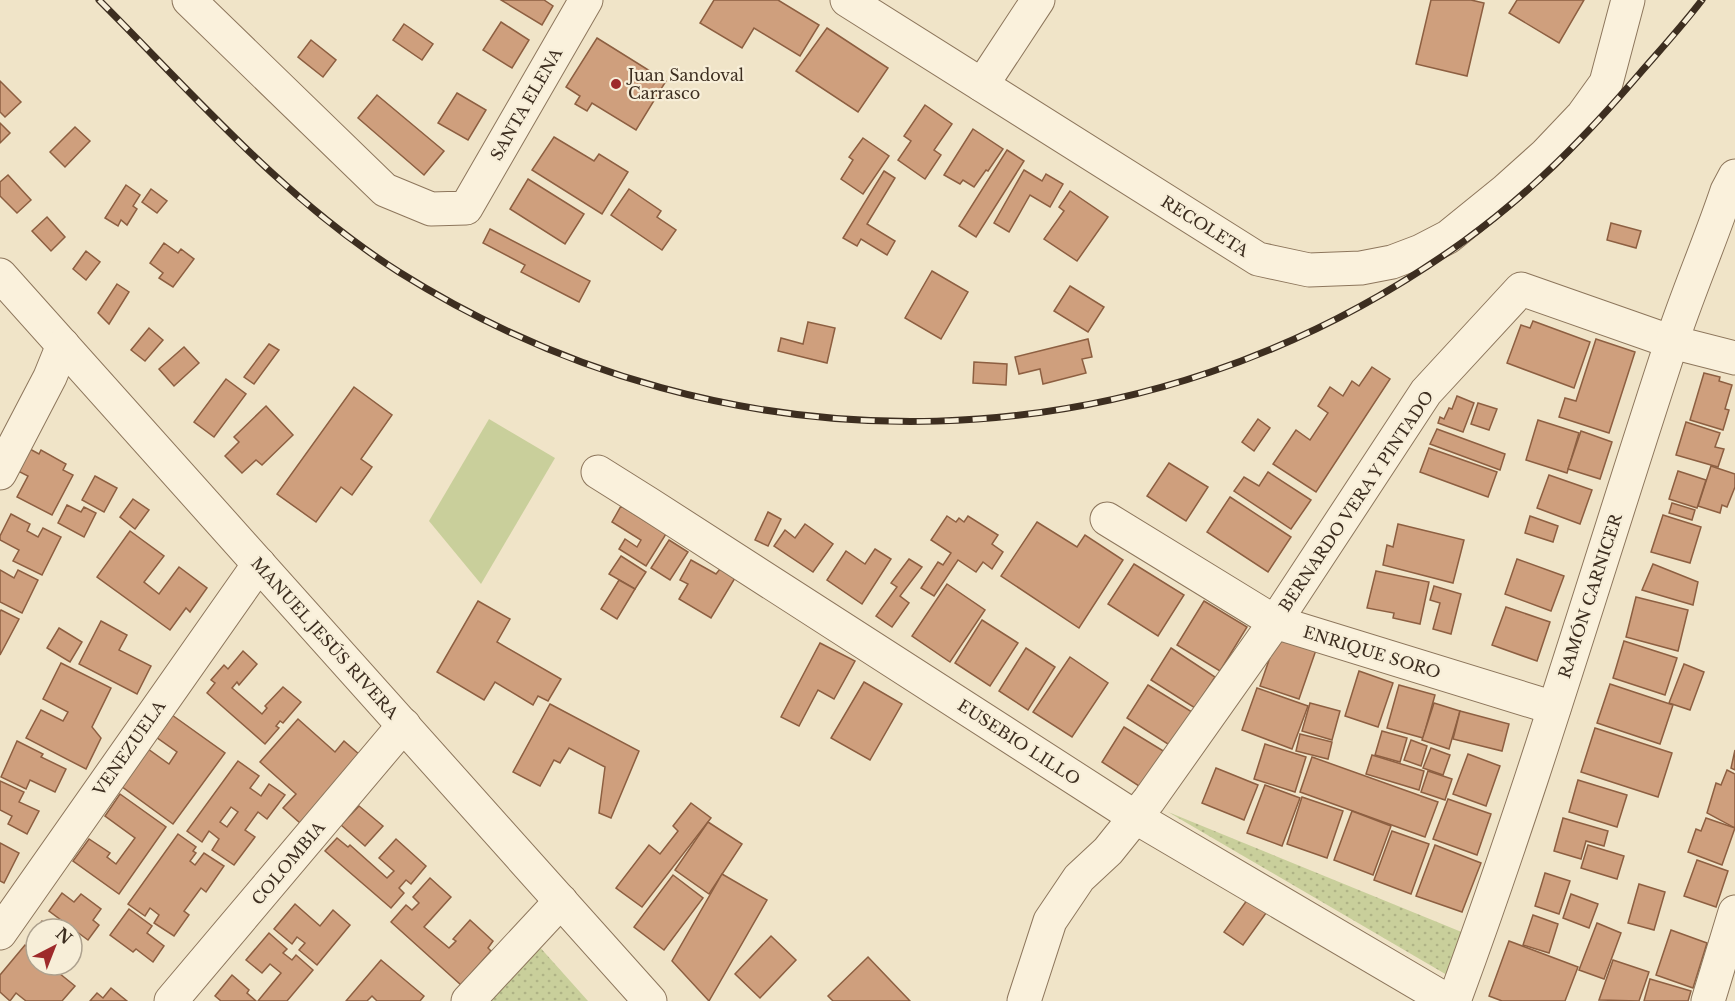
<svg xmlns="http://www.w3.org/2000/svg" width="1735" height="1001" font-family="'Libre Baskerville',serif">
  <defs>
    <pattern id="park-dots" width="8" height="8" patternUnits="userSpaceOnUse" patternTransform="scale(1.5)"><rect width="8" height="8" fill="#c9cf9b"/><path d="M2 2h.1M6 6h.1" fill="none" stroke="#aeb285" stroke-width="1.8" stroke-linecap="round"/></pattern>
  </defs>
  <rect width="100%" height="100%" fill="#f0e4c8"/>
  <polygon fill="#c9cf9b" points="489,419 555,458 481,584 429,521"/>
  <g fill="url(#park-dots)">
    <polygon points="1168,812 1464,933 1447,975"/>
    <polygon points="537,944 588,1001 484,1001"/>
  </g>
  <g fill="#cf9f7d" stroke="#8d5f41" stroke-width="1.5" fill-rule="evenodd">
    <polygon points="501,0 544,0 553,6 542,25"/>
    <polygon points="714,0 778,0 819,25 800,56 754,28 742,48 700,23"/>
    <polygon points="1431,0 1471,0 1484,3 1467,76 1416,64"/>
    <polygon points="1517,0 1584,0 1559,43 1509,13"/>
    <polygon points="501,22 529,40 512,68 483,50"/>
    <polygon points="404,24 433,44 422,60 393,40"/>
    <polygon points="827,28 888,68 858,112 796,71"/>
    <polygon points="597,38 666,81 636,130 592,103 587,111 575,104 580,96 566,87"/>
    <polygon points="311,40 336,60 323,77 298,57"/>
    <polygon points="0,81 21,102 5,117 0,112"/>
    <polygon points="457,93 486,110 468,140 438,123"/>
    <polygon points="377,95 444,151 424,175 358,118"/>
    <polygon points="925,105 952,124 934,150 941,155 925,179 898,160 911,141 904,136"/>
    <polygon points="0,123 10,133 0,143"/>
    <polygon points="75,127 90,141 65,167 50,152"/>
    <polygon points="973,129 1003,149 988,171 986,170 974,187 963,180 960,184 944,175"/>
    <polygon points="554,137 594,161 599,154 628,172 602,214 532,170"/>
    <polygon points="863,138 889,156 863,194 841,179 853,160 849,157"/>
    <polygon points="1007,150 1024,161 976,237 959,226"/>
    <polygon points="1024,170 1042,181 1046,174 1063,184 1050,207 1030,195 1009,232 994,223"/>
    <polygon points="884,171 895,178 867,224 895,241 887,255 861,239 857,246 843,238"/>
    <polygon points="8,175 31,200 17,213 0,196 0,182"/>
    <polygon points="528,179 584,214 565,244 510,209"/>
    <polygon points="126,185 140,195 133,206 137,209 127,225 121,220 118,226 105,218"/>
    <polygon points="151,189 167,201 157,213 142,202"/>
    <polygon points="629,189 661,211 657,217 676,230 662,250 611,215"/>
    <polygon points="1070,191 1108,217 1077,261 1044,239 1064,211 1059,207"/>
    <polygon points="47,217 65,237 51,251 32,231"/>
    <polygon points="1611,223 1641,231 1636,248 1607,240"/>
    <polygon points="490,229 590,281 579,302 521,272 525,265 483,243"/>
    <polygon points="164,243 178,253 181,249 194,259 173,287 159,278 163,273 150,263"/>
    <polygon points="86,251 100,262 86,280 73,269"/>
    <polygon points="932,271 968,292 941,339 905,318"/>
    <polygon points="117,284 129,292 109,324 98,313"/>
    <polygon points="1070,286 1104,307 1088,332 1054,311"/>
    <polygon points="1533,321 1590,342 1574,388 1507,363 1521,325 1530,328"/>
    <polygon points="808,322 835,328 827,363 778,351 781,338 803,344"/>
    <polygon points="149,328 163,340 145,361 131,350"/>
    <polygon points="1088,339 1092,357 1082,359 1086,373 1043,384 1040,369 1019,374 1015,357"/>
    <polygon points="1596,339 1635,352 1609,433 1559,417 1565,398 1576,401"/>
    <polygon points="269,344 279,350 254,384 244,377"/>
    <polygon points="184,347 199,363 174,386 159,369"/>
    <polygon points="974,362 1007,364 1006,385 973,383"/>
    <polygon points="1372,367 1390,379 1316,492 1273,464 1296,430 1310,440 1328,413 1318,406 1330,387 1343,396 1352,381 1359,386"/>
    <polygon points="1704,373 1720,377 1719,381 1732,385 1725,409 1729,410 1723,430 1690,420"/>
    <polygon points="226,379 246,394 214,437 194,422"/>
    <polygon points="354,387 392,415 361,459 372,467 352,495 341,487 316,522 277,494"/>
    <polygon points="1457,396 1474,403 1463,432 1438,423 1440,417 1444,419 1449,408 1452,409"/>
    <polygon points="1478,403 1497,409 1489,430 1471,424"/>
    <polygon points="266,406 293,435 262,465 256,460 242,473 225,456 239,442 234,437"/>
    <polygon points="1258,419 1270,428 1254,451 1242,442"/>
    <polygon points="1538,420 1579,433 1567,473 1526,460"/>
    <polygon points="1686,422 1720,433 1715,447 1724,449 1718,467 1676,455"/>
    <polygon points="1437,429 1505,454 1500,470 1430,444"/>
    <polygon points="1581,431 1612,442 1600,479 1568,469"/>
    <polygon points="28,448 39,454 41,450 66,464 63,470 73,475 52,515 17,497 28,476 16,470"/>
    <polygon points="1429,448 1497,472 1488,497 1420,472"/>
    <polygon points="1169,463 1208,487 1186,521 1147,496"/>
    <polygon points="1711,466 1735,474 1735,487 1727,507 1722,505 1720,513 1698,506"/>
    <polygon points="1678,471 1706,480 1697,508 1669,499"/>
    <polygon points="1268,472 1311,500 1291,529 1234,491 1244,477 1259,486"/>
    <polygon points="1549,475 1592,490 1580,524 1537,508"/>
    <polygon points="95,476 117,488 104,512 82,500"/>
    <polygon points="1230,497 1291,537 1268,572 1207,532"/>
    <polygon points="133,499 149,510 135,529 120,517"/>
    <polygon points="1672,503 1695,510 1692,520 1669,513"/>
    <polygon points="67,505 81,512 84,507 96,513 84,537 58,523"/>
    <polygon points="621,506 666,534 646,566 619,549 625,539 637,547 641,540 612,522"/>
    <polygon points="768,512 781,519 768,546 755,540"/>
    <polygon points="11,514 30,524 27,531 38,537 43,528 61,537 42,575 13,561 19,550 0,540 0,536"/>
    <polygon points="1663,515 1701,527 1690,563 1651,552"/>
    <polygon points="947,516 956,522 959,518 964,522 968,516 998,535 992,544 1003,552 992,569 983,562 976,572 958,560 934,596 921,588 938,562 943,565 951,553 931,540"/>
    <polygon points="1530,516 1558,526 1553,542 1525,533"/>
    <polygon points="1037,522 1077,547 1085,535 1123,560 1079,628 1001,576"/>
    <polygon points="805,524 833,544 813,572 774,546 785,530 795,538"/>
    <polygon points="1398,524 1464,540 1453,583 1383,565 1387,545 1393,547"/>
    <polygon points="130,531 164,556 144,582 159,594 179,567 207,588 190,612 186,608 170,630 97,577"/>
    <polygon points="669,540 688,552 670,580 651,568"/>
    <polygon points="875,549 891,559 862,604 827,580 846,551 865,564"/>
    <polygon points="621,556 646,572 635,589 609,574"/>
    <polygon points="909,559 922,567 900,596 909,603 892,627 876,616 897,587 891,583"/>
    <polygon points="1517,559 1564,576 1551,611 1505,594"/>
    <polygon points="691,560 716,574 720,569 735,578 711,618 679,599 688,584 680,580"/>
    <polygon points="1134,564 1184,595 1158,636 1108,604"/>
    <polygon points="1653,564 1698,582 1693,605 1642,590"/>
    <polygon points="0,570 14,578 18,570 38,580 22,613 0,602"/>
    <polygon points="1376,571 1429,582 1420,624 1393,618 1394,613 1367,608"/>
    <polygon points="619,580 635,589 617,619 601,609"/>
    <polygon points="947,584 985,610 950,662 912,636"/>
    <polygon points="1434,586 1461,594 1451,634 1433,629 1440,603 1430,600"/>
    <polygon points="1636,597 1688,610 1678,651 1626,637"/>
    <polygon points="478,601 510,619 497,642 561,679 548,701 538,696 533,705 495,682 484,700 437,672"/>
    <polygon points="1204,601 1247,627 1220,671 1177,645"/>
    <polygon points="1506,607 1550,622 1537,661 1492,645"/>
    <polygon points="1,610 19,619 0,655 0,612"/>
    <polygon points="982,620 1018,643 990,686 955,663"/>
    <polygon points="101,621 127,635 119,650 151,666 137,694 79,664"/>
    <polygon points="59,628 82,642 70,662 47,648"/>
    <polygon points="1277,637 1316,650 1299,699 1260,686"/>
    <polygon points="1624,641 1677,658 1665,695 1613,678"/>
    <polygon points="820,643 855,661 834,699 818,690 799,726 781,717"/>
    <polygon points="1026,648 1055,667 1028,710 999,691"/>
    <polygon points="1171,648 1215,677 1195,708 1151,680"/>
    <polygon points="243,651 257,664 239,685 237,682 232,688 262,714 267,708 265,706 283,687 301,702 283,723 280,721 276,726 279,728 265,744 207,693 215,683 211,680 224,665 228,669"/>
    <polygon points="1070,657 1108,683 1072,737 1033,712"/>
    <polygon points="61,663 111,688 92,727 101,738 86,769 26,738 41,710 63,721 68,712 43,699"/>
    <polygon points="1684,664 1704,672 1690,710 1669,703"/>
    <polygon points="1359,671 1393,683 1378,727 1345,716"/>
    <polygon points="864,682 902,704 870,760 831,738"/>
    <polygon points="1610,684 1673,705 1660,744 1597,723"/>
    <polygon points="1148,685 1192,712 1171,746 1127,718"/>
    <polygon points="1399,685 1435,695 1423,738 1387,728"/>
    <polygon points="1257,688 1308,706 1292,749 1242,730"/>
    <polygon points="1310,703 1340,711 1332,740 1302,731"/>
    <polygon points="1434,703 1460,711 1449,749 1422,740"/>
    <polygon points="550,704 639,751 611,818 599,813 605,767 569,748 560,763 554,760 540,786 513,772"/>
    <polygon points="1460,711 1509,724 1502,751 1453,739"/>
    <polygon points="172,715 225,753 173,824 121,786 148,749 169,764 177,752 156,737"/>
    <polygon points="298,719 335,752 344,741 360,755 300,823 283,808 296,794 260,762"/>
    <polygon points="1124,727 1165,752 1142,788 1102,762"/>
    <polygon points="1595,728 1672,753 1658,797 1581,772"/>
    <polygon points="1382,731 1407,738 1400,762 1375,755"/>
    <polygon points="1300,734 1332,742 1328,759 1296,751"/>
    <polygon points="1411,740 1427,746 1421,766 1404,760"/>
    <polygon points="17,741 43,754 41,757 66,769 55,792 30,780 26,789 1,777"/>
    <polygon points="1265,744 1306,757 1295,792 1254,779"/>
    <polygon points="1431,748 1450,755 1443,775 1423,768"/>
    <polygon points="1735,750 1735,770 1731,768"/>
    <polygon points="1468,754 1500,766 1486,806 1453,794"/>
    <polygon points="1372,755 1424,771 1419,790 1366,774"/>
    <polygon points="1312,757 1438,802 1425,837 1300,792"/>
    <path d="M238,761L259,776L250,788L261,796L269,784L285,795L267,819L258,812L245,830L255,837L234,865L212,850L219,839L209,831L202,842L187,831ZM231,807L238,812L227,827L220,822Z"/>
    <polygon points="1216,768 1258,785 1244,820 1202,803"/>
    <polygon points="1727,770 1735,774 1735,828 1707,813 1716,783 1721,785"/>
    <polygon points="1428,771 1452,779 1445,800 1421,792"/>
    <polygon points="1578,780 1627,795 1617,827 1569,812"/>
    <polygon points="0,781 24,792 19,802 39,811 27,834 8,824 12,816 0,810"/>
    <polygon points="1265,785 1300,798 1282,846 1247,833"/>
    <polygon points="120,794 166,827 119,894 73,861 89,839 110,853 107,857 116,864 135,838 105,816"/>
    <polygon points="1302,797 1343,811 1327,858 1287,844"/>
    <polygon points="1448,799 1491,814 1477,855 1433,839"/>
    <polygon points="691,803 711,818 642,907 616,888 649,845 660,854 678,831 673,826"/>
    <polygon points="359,806 383,826 365,846 341,825"/>
    <polygon points="1352,811 1391,826 1373,875 1334,860"/>
    <polygon points="1563,818 1608,831 1604,846 1586,841 1581,859 1554,851"/>
    <polygon points="1706,818 1735,828 1722,865 1688,852 1696,829 1701,831"/>
    <polygon points="708,822 742,844 709,894 675,870"/>
    <polygon points="1392,831 1429,844 1411,894 1374,880"/>
    <polygon points="178,834 196,847 193,851 196,853 190,861 195,865 204,853 224,866 206,892 201,888 184,911 189,915 174,936 154,923 159,915 150,908 145,916 128,904"/>
    <polygon points="337,838 348,847 350,845 387,878 394,871 379,858 396,839 426,866 411,884 406,880 399,888 404,893 391,908 325,851"/>
    <polygon points="0,843 19,853 4,883 0,881"/>
    <polygon points="1435,845 1481,863 1462,912 1416,896"/>
    <polygon points="1588,845 1624,856 1617,879 1581,868"/>
    <polygon points="1697,860 1728,871 1716,907 1684,896"/>
    <polygon points="1545,873 1570,881 1559,914 1535,906"/>
    <polygon points="722,874 767,900 709,1001 672,961"/>
    <polygon points="673,875 703,898 664,950 634,927"/>
    <polygon points="430,878 451,897 424,927 449,948 456,941 453,939 470,920 493,941 488,948 491,951 461,985 391,922 406,905 412,910 419,903 413,897"/>
    <polygon points="1639,884 1665,892 1654,930 1628,923"/>
    <polygon points="62,893 74,902 81,894 101,909 93,920 99,925 88,940 49,911"/>
    <polygon points="1571,894 1598,904 1589,928 1563,918"/>
    <polygon points="1250,896 1269,909 1243,945 1224,932"/>
    <polygon points="295,904 320,926 333,910 350,925 317,965 299,950 305,943 297,937 292,944 274,929"/>
    <polygon points="129,909 152,926 147,933 164,946 153,962 136,949 133,952 110,935"/>
    <polygon points="1533,915 1558,924 1549,953 1523,945"/>
    <polygon points="42,921 53,929 42,929 38,927"/>
    <polygon points="1597,923 1621,933 1604,979 1579,970"/>
    <polygon points="1671,930 1707,943 1693,988 1656,975"/>
    <polygon points="269,933 287,949 283,953 292,960 296,955 313,970 287,1001 258,1001 281,973 270,964 262,973 246,960"/>
    <polygon points="771,936 796,960 760,998 735,974"/>
    <polygon points="1509,941 1578,967 1565,1001 1502,1001 1489,996"/>
    <polygon points="25,945 36,954 36,965 49,965 75,986 62,1001 26,1001 16,993 10,1001 0,992 0,975"/>
    <polygon points="868,957 910,1001 833,1001 828,996"/>
    <polygon points="381,960 424,996 420,1001 377,1001 372,996 367,1001 346,1001"/>
    <polygon points="1613,960 1649,972 1639,1001 1599,1000"/>
    <polygon points="232,975 249,990 247,993 256,1001 221,1001 215,996"/>
    <polygon points="1650,979 1691,991 1688,1001 1644,1001"/>
    <polygon points="111,988 127,1001 90,1001 97,993 103,998"/>
  </g>
  <g fill="none" stroke-linecap="round" stroke-linejoin="round">
    <defs>
      <g id="minor">
        <polyline points="189,0 385,190 431,209 466,208 586,0"/>
        <polyline points="847,0 1258,259 1309,270 1361,268 1392,262 1421,251 1448,237 1506,190 1545,155 1583,115 1606,83 1628,0"/>
        <polyline points="982,85 1038,0"/>
        <polyline points="0,275 650,1001"/>
        <polyline points="598,472 649,504 1135,817 1448,1001"/>
        <polyline points="0,473 50,377 63,345"/>
        <polyline points="1107,519 1275,622 1554,708"/>
        <polyline points="0,933 259,564"/>
        <polyline points="171,1001 404,725"/>
        <polyline points="468,1001 561,901"/>
        <polyline points="1024,1001 1050,921 1079,878 1108,851 1149,800 1275,622 1426,392 1521,289 1672,342 1735,358"/>
        <path d="M1454,1001C1534,785 1599,563 1671,344C1688,292 1710,242 1727,191L1735,176"/>
        <polyline points="1708,1001 1735,912"/>
      </g>
    </defs>
    <use href="#minor" stroke="#8d765c" stroke-width="35"/>
    <use href="#minor" stroke="#faf1dc" stroke-width="33"/>
    <defs>
      <path id="rail" d="M99,0C195,96 284,199 399,272C732,481 1145,471 1464,241C1531,193 1588,134 1641,72C1662,48 1683,25 1702,0"/>
    </defs>
    <use href="#rail" stroke="#3d2e20" stroke-width="7"/>
    <use href="#rail" stroke="#f7eed8" stroke-width="4.5" stroke-dasharray="14" stroke-linecap="butt"/>
  </g>
  <circle fill="#9e2a2b" stroke="#f7eed8" stroke-width="2" cx="616" cy="84" r="6"/>
  <g text-anchor="middle" stroke-width="4.5" stroke-linejoin="round" paint-order="stroke">
    <g font-size="16" fill="#3d2e20" stroke="#f7eed8" text-anchor="start">
      <text x="628" y="81">Juan Sandoval<tspan x="628" dy="18">Carrasco</tspan></text>
    </g>
    <g font-size="16" fill="#3d2e20" stroke="#f7eed8">
      <text transform="translate(526 104) rotate(-60)" y="6">SANTA ELENA</text>
      <text transform="translate(1205 226) rotate(32)" y="6">RECOLETA</text>
      <text transform="translate(1356 501) rotate(-56)" y="6">BERNARDO VERA Y PINTADO</text>
      <text transform="translate(1590 596) rotate(-72)" y="6">RAMÓN CARNICER</text>
      <text transform="translate(325 638) rotate(48)" y="6">MANUEL JESÚS RIVERA</text>
      <text transform="translate(1372 652) rotate(17)" y="6">ENRIQUE SORO</text>
      <text transform="translate(1019 742) rotate(33)" y="6">EUSEBIO LILLO</text>
      <text transform="translate(129 748) rotate(-55)" y="6">VENEZUELA</text>
      <text transform="translate(288 863) rotate(-50)" y="6">COLOMBIA</text>
    </g>
  </g>
  <g transform="translate(54 947) rotate(42)"><circle r="28" fill="#f7eed8" stroke="#ada18e" stroke-width="1.5"/>
  <path d="M0-4.5L10 22L0 15L-10 22Z" fill="#9e2a2b"/>
  <text y="-9" font-size="16" font-weight="bold" text-anchor="middle" fill="#3d2e20">N</text>
  </g>
</svg>
